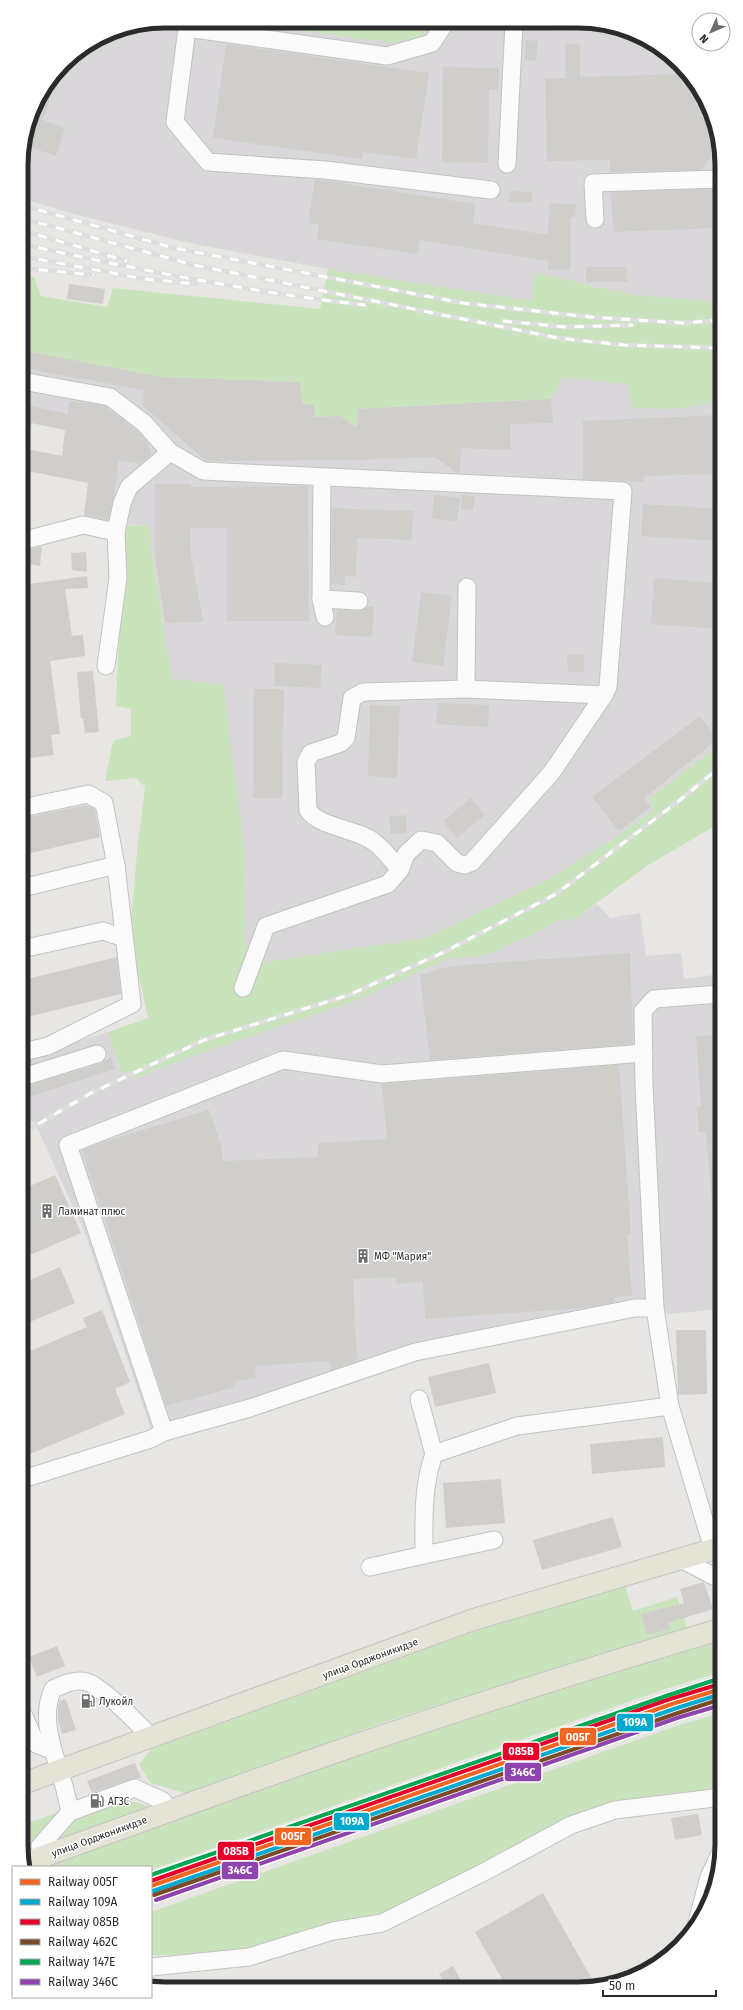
<svg xmlns="http://www.w3.org/2000/svg" width="743" height="2010" font-family="'Fira Sans',sans-serif">
  <rect width="100%" height="100%" fill="#e8e6e2"/>
  <g fill="#d9d7d9">
    <polygon points="165,21 278,22 282,28 423,36 432,23 539,23 539,29 552,31 623,30 642,36 680,63 703,93 719,137 719,302 633,295 536,273 531,301 328,269 189,243 70,213 21,198 21,156 36,102 70,57 110,32"/>
    <polygon points="22,350 162,377 300,382 302,404 314,405 315,417 341,416 357,428 357,409 551,399 562,377 628,384 677,409 720,401 720,744 650,799 654,809 621,834 547,880 425,938 261,963 244,939 246,861 172,679 152,555 150,526 84,521 93,450 65,430 32,423 22,473"/>
    <polygon points="597,904 610,918 640,913 646,956 681,953 684,979 720,974 721,1309 668,1314 658,1302 419,1359 155,1442 84,1231 34,1121 23,1127 23,1058 108,1032 121,1071 133,1079 208,1050 350,1002 447,959 486,955 536,933 557,921 576,918"/>
  </g>
  <g fill="#c9e3bc">
    <polygon points="278,22 432,23 423,36 393,43 282,28"/>
    <polygon points="328,269 531,301 536,273 633,295 719,302 720,401 677,409 633,408 628,384 563,377 551,399 357,409 357,428 341,416 315,417 314,405 302,404 300,382 162,377 22,350 22,277 34,277 41,296 107,307 113,288 320,309"/>
    <polygon points="123,525 150,526 152,555 172,679 223,685 246,861 244,939 261,963 425,938 547,880 621,834 654,809 649,799 720,744 720,823 648,865 576,918 557,921 536,933 486,955 447,959 351,1002 208,1050 132,1079 121,1071 108,1032 148,1018 130,936 137,853 145,787 136,778 105,781 113,741 131,736 131,709 116,706"/>
    <polygon points="625,1586 633,1611 677,1597 687,1628 387,1721 188,1794 150,1783 139,1764 153,1747 484,1628"/>
    <polygon points="721,1639 721,1672 665,1689 151,1870 151,1867 42,1867 403,1736"/>
    <polygon points="721,1713 722,1790 567,1820 375,1918 249,1951 221,1955 151,1955 151,1912 679,1725"/>
    <polygon points="121,1799 153,1807 49,1846 76,1814"/>
    <polygon points="58,1812 24,1855 24,1825"/>
  </g>
  <g fill="#d0cecb">
    <polygon points="526,40 538,41 536,61 525,60"/>
    <polygon points="226,44 429,73 416,159 363,152 362,159 213,138"/>
    <polygon points="565,44 580,44 580,77 688,74 703,93 710,112 711,156 701,170 610,172 610,160 547,161 545,78 566,78"/>
    <polygon points="443,67 499,68 498,90 489,89 488,163 442,162"/>
    <polygon points="56,75 58,76 43,120 65,128 56,156 24,145 36,102"/>
    <polygon points="315,179 475,204 473,223 548,235 549,203 576,204 575,217 571,217 570,270 548,269 548,261 420,240 417,254 317,239 319,224 308,223"/>
    <polygon points="713,189 714,228 613,232 611,192"/>
    <polygon points="509,191 532,192 532,203 509,202"/>
    <rect x="586" y="267" width="41" height="15"/>
    <polygon points="69,284 105,289 103,304 67,299"/>
    <polygon points="22,350 162,377 300,382 302,404 314,405 315,417 341,416 357,428 357,409 551,399 553,423 510,424 511,450 461,448 460,473 457,473 435,457 358,460 206,461 143,406 144,390 22,368"/>
    <polygon points="69,401 105,406 139,432 149,444 151,453 150,456 140,464 119,460 114,496 108,520 84,515 88,483 22,470 22,448 62,456 65,430 22,421 22,404 68,414"/>
    <polygon points="720,415 720,474 644,476 644,482 583,479 583,421"/>
    <polygon points="155,484 191,484 191,487 308,486 309,621 227,621 227,528 190,528 191,555 203,622 165,623 155,555"/>
    <polygon points="434,495 460,498 457,521 432,519"/>
    <polygon points="462,495 475,496 473,510 461,509"/>
    <polygon points="643,504 720,509 720,541 641,536"/>
    <polygon points="332,508 413,511 412,540 357,538 356,577 345,576 345,585 331,584"/>
    <polygon points="39,547 42,547 40,566 22,563 22,551"/>
    <polygon points="86,552 87,572 72,570 71,553"/>
    <polygon points="87,576 88,588 65,589 72,636 83,635 85,656 50,661 60,734 51,735 54,755 30,758 27,739 22,740 22,585"/>
    <polygon points="654,578 720,583 720,629 651,624"/>
    <polygon points="421,592 452,596 443,666 412,662"/>
    <polygon points="367,607 374,607 372,637 335,635 337,610 359,611"/>
    <polygon points="584,654 584,672 568,672 567,655"/>
    <polygon points="275,663 322,665 320,688 274,686"/>
    <polygon points="93,671 99,732 85,733 83,718 81,719 77,672"/>
    <polygon points="254,689 284,689 282,798 253,798"/>
    <polygon points="437,703 489,705 488,727 436,724"/>
    <polygon points="370,705 400,706 397,778 368,776"/>
    <polygon points="700,716 718,739 644,798 651,807 619,831 592,797"/>
    <polygon points="471,798 485,815 457,838 443,821"/>
    <polygon points="86,805 95,809 100,837 22,855 22,818"/>
    <polygon points="406,815 407,833 391,834 389,817"/>
    <polygon points="630,953 633,1044 430,1060 420,975 451,966"/>
    <polygon points="117,957 121,994 23,1018 23,980"/>
    <polygon points="720,1035 721,1203 712,1204 706,1132 699,1132 697,1107 701,1107 696,1036"/>
    <polygon points="111,1057 115,1069 23,1099 23,1087 100,1064"/>
    <polygon points="619,1065 631,1234 627,1234 632,1296 615,1297 615,1302 583,1308 425,1319 423,1282 396,1284 396,1277 353,1279 357,1361 331,1370 331,1361 255,1366 256,1378 236,1381 235,1387 166,1406 82,1150 106,1141 209,1110 222,1148 223,1161 318,1157 318,1143 387,1139 382,1084"/>
    <polygon points="55,1175 81,1233 23,1258 23,1189"/>
    <polygon points="60,1267 75,1303 23,1325 23,1283"/>
    <polygon points="102,1310 130,1382 115,1389 125,1414 23,1457 23,1354 87,1327 83,1318"/>
    <polygon points="676,1330 706,1330 707,1394 678,1395"/>
    <polygon points="489,1363 496,1393 435,1407 428,1377"/>
    <polygon points="663,1437 665,1467 592,1474 590,1444"/>
    <polygon points="501,1479 505,1523 446,1528 443,1483"/>
    <polygon points="613,1517 622,1547 542,1570 533,1540"/>
    <polygon points="704,1582 713,1609 668,1623 670,1629 647,1635 641,1614 684,1603 680,1589"/>
    <polygon points="57,1646 65,1666 37,1677 29,1657"/>
    <polygon points="66,1699 76,1730 62,1734 58,1720 58,1710 59,1701"/>
    <polygon points="135,1763 141,1778 132,1779 92,1793 87,1781"/>
    <polygon points="698,1814 702,1835 675,1840 671,1818"/>
    <polygon points="543,1893 596,1986 506,1986 475,1932"/>
    <polygon points="453,1966 464,1986 446,1986 439,1974"/>
  </g>
  <g fill="none" stroke-linecap="round" stroke-linejoin="round">
    <defs>
      <g id="minor">
        <polyline points="445,23 432,43 387,56 187,28 175,122 208,162 325,170 491,190"/>
        <polyline points="507,164 514,23"/>
        <polyline points="595,219 593,183 719,179"/>
        <polyline points="22,381 110,397 144,423 170,452 129,487 122,503 116,532 118,578 106,666"/>
        <polyline points="170,452 203,471 623,491 608,687 604,695 552,772 472,862 465,865 457,863 437,843 421,840 406,854 400,870 388,884 266,926 243,988"/>
        <polyline points="322,478 321,599 325,617"/>
        <polyline points="22,541 83,525 116,532"/>
        <polyline points="321,599 359,601"/>
        <polyline points="466,689 604,695"/>
        <polyline points="22,808 88,794 104,803 116,865"/>
        <path d="M400,870C392,861 384,849 374,842C356,828 320,828 308,810L306,762L311,753L341,743L346,738L352,698L363,692L466,689L467,587"/>
        <polyline points="22,888 116,865 132,1004 48,1046 23,1052"/>
        <polyline points="22,949 103,931 124,938"/>
        <polyline points="23,1077 97,1054"/>
        <polyline points="419,1399 434,1454"/>
        <polyline points="164,1432 68,1145 283,1060 382,1074 644,1053"/>
        <polyline points="23,1479 151,1439 164,1432 250,1408 415,1352 635,1308 655,1308"/>
        <path d="M494,1540L424,1555C424,1521 422,1487 434,1454L517,1426L670,1406"/>
        <polyline points="713,1549 670,1406 655,1308 644,1086 643,1011 654,999 720,994"/>
        <polyline points="681,1559 721,1580"/>
        <polyline points="370,1567 424,1555"/>
        <polyline points="24,1716 36,1744 52,1750"/>
        <polyline points="70,1812 135,1788 163,1801 169,1810"/>
        <path d="M43,1857L40,1846L70,1812C67,1798 64,1783 59,1770C51,1744 41,1715 53,1689C64,1684 75,1679 87,1682C103,1687 138,1724 151,1737"/>
        <polyline points="697,1922 709,1877 722,1849"/>
        <polyline points="151,1967 249,1957 333,1931 382,1923 486,1871 571,1825 615,1810 722,1797"/>
      </g>
      <g id="major">
        <polyline points="24,1783 472,1620 721,1547"/>
        <path d="M24,1863C149,1819 274,1772 400,1730C507,1694 614,1661 721,1629"/>
      </g>
    </defs>
    <use href="#minor" stroke="#c2c2c2" stroke-width="19"/>
    <use href="#major" stroke="#c5c4c2" stroke-width="23"/>
    <use href="#minor" stroke="#fcfbfb" stroke-width="17"/>
    <use href="#major" stroke="#e5e3d5" stroke-width="21"/>
    <defs>
      <g id="rail">
        <polyline points="21,205 174,248 463,303 590,317 683,323 719,320"/>
        <polyline points="21,218 194,265 558,338 624,345 719,348"/>
        <polyline points="21,230 127,261"/>
        <path d="M21,244C135,269 250,292 365,305"/>
        <polyline points="21,256 144,279 197,284"/>
        <polyline points="21,268 94,275"/>
        <polyline points="503,321 565,327 633,325"/>
        <polyline points="23,1133 89,1094 204,1040 349,995 444,952 556,894 680,800 720,767"/>
      </g>
    </defs>
    <use href="#rail" stroke="#dededf" stroke-width="4.5"/>
    <use href="#rail" stroke="#fff" stroke-width="3" stroke-dasharray="9" stroke-linecap="butt"/>
    <defs>
      <polyline id="rail-1" points="151,1886 672,1704 721,1689"/>
      <polyline id="rail-2" points="153,1891 674,1709 721,1694"/>
      <polyline id="rail-3" points="151,1881 670,1699 720,1684"/>
      <polyline id="rail-4" points="154,1895 675,1714 721,1699"/>
      <polyline id="rail-5" points="151,1875 669,1695 718,1679"/>
      <polyline id="rail-6" points="156,1900 677,1718 721,1705"/>
    </defs>
    <use href="#rail-1" stroke="#fff" stroke-width="7"/>
    <use href="#rail-2" stroke="#fff" stroke-width="7"/>
    <use href="#rail-3" stroke="#fff" stroke-width="7"/>
    <use href="#rail-4" stroke="#fff" stroke-width="7"/>
    <use href="#rail-5" stroke="#fff" stroke-width="7"/>
    <use href="#rail-6" stroke="#fff" stroke-width="7"/>
    <use href="#rail-1" stroke="#f26522" stroke-width="4"/>
    <use href="#rail-2" stroke="#00a9ce" stroke-width="4"/>
    <use href="#rail-3" stroke="#e4002b" stroke-width="4"/>
    <use href="#rail-4" stroke="#7a4b2a" stroke-width="4"/>
    <use href="#rail-5" stroke="#00a651" stroke-width="4"/>
    <use href="#rail-6" stroke="#8e44ad" stroke-width="4"/>
  </g>
  <defs>
    <symbol id="building-bare" viewBox="-9 -9 18 18"><path d="M-4-6H4V6H1V3H-1V6H-4ZM-2.5-4.3h1.7v1.8h-1.7ZM.8-4.3h1.7v1.8H.8ZM-2.5-1h1.7V.8h-1.7ZM.8-1h1.7V.8H.8Z" fill="#6d6c6b" stroke="#fff" stroke-width="2.5" paint-order="stroke"/></symbol>
    <symbol id="fuel-bare" viewBox="-9 -9 18 18"><path d="M-5.5-6h7V0h2V4h1.3V-2.5L3-4.5l.8-.8L6-3V5H2.5V1h-1V6h-7ZM-4.2-4.7v3.2H.2V-4.7Z" fill="#6d6c6b" stroke="#fff" stroke-width="2.5" paint-order="stroke"/></symbol>
  </defs>
  <g fill-rule="evenodd">
    <use href="#building-bare" x="37" y="1201" width="20" height="20"/>
    <use href="#building-bare" x="353" y="1246" width="20" height="20"/>
    <use href="#fuel-bare" x="78" y="1691" width="20" height="20"/>
    <use href="#fuel-bare" x="87" y="1791" width="20" height="20"/>
  </g>
  <g text-anchor="middle" stroke-width="3" stroke-linejoin="round" paint-order="stroke">
    <g font-size="10" fill="#2b2b2b" stroke="#fff" text-anchor="start">
      <text x="58" y="1215">Ламинат плюс</text>
      <text x="374" y="1260">МФ "Мария"</text>
      <text x="99" y="1705">Лукойл</text>
      <text x="108" y="1805">АГЗС</text>
    </g>
    <g font-size="10" fill="#2b2b2b" stroke="#fff">
      <text transform="translate(370 1658) rotate(-20)" y="4">улица Орджоникидзе</text>
      <text transform="translate(99 1836) rotate(-20)" y="4">улица Орджоникидзе</text>
    </g>
  </g>
  <path d="M0 0H743V2010H0ZM165 28H578A137 137 0 0 1 715 165V1845A137 137 0 0 1 578 1982H165A137 137 0 0 1 28 1845V165A137 137 0 0 1 165 28Z" fill="#fff" fill-rule="evenodd"/>
  <path fill="none" stroke="#2b2b2b" stroke-width="5" d="M165 28H578A137 137 0 0 1 715 165V1845A137 137 0 0 1 578 1982H165A137 137 0 0 1 28 1845V165A137 137 0 0 1 165 28Z"/>
  <g stroke="#fff" stroke-width="1.5">
    <rect x="616" y="1713" width="38" height="19" rx="4" fill="#00a9ce"/>
    <rect x="559" y="1727" width="38" height="19" rx="4" fill="#f26522"/>
    <rect x="502" y="1742" width="38" height="19" rx="4" fill="#e4002b"/>
    <rect x="504" y="1762" width="38" height="20" rx="4" fill="#8e44ad"/>
    <rect x="333" y="1812" width="37" height="19" rx="4" fill="#00a9ce"/>
    <rect x="274" y="1827" width="38" height="19" rx="4" fill="#f26522"/>
    <rect x="217" y="1841" width="38" height="20" rx="4" fill="#e4002b"/>
    <rect x="221" y="1861" width="38" height="19" rx="4" fill="#8e44ad"/>
  </g>
  <g font-size="11" text-anchor="middle" font-weight="bold" fill="#fff">
    <text x="635" y="1726">109А</text>
    <text x="578" y="1741">005Г</text>
    <text x="521" y="1755">085В</text>
    <text x="523" y="1776">346С</text>
    <text x="352" y="1825">109А</text>
    <text x="293" y="1840">005Г</text>
    <text x="236" y="1855">085В</text>
    <text x="240" y="1874">346С</text>
  </g>
  <rect x="12" y="1866" width="140" height="132" fill="#ffffff" stroke="#aaaaaa"/>
  <rect x="20" y="1879" width="20" height="6" fill="#f26522" stroke="#aaaaaa"/>
  <text x="48" y="1886" font-size="12" fill="#2b2b2b">Railway 005Г</text>
  <rect x="20" y="1899" width="20" height="6" fill="#00a9ce" stroke="#aaaaaa"/>
  <text x="48" y="1906" font-size="12" fill="#2b2b2b">Railway 109А</text>
  <rect x="20" y="1919" width="20" height="6" fill="#e4002b" stroke="#aaaaaa"/>
  <text x="48" y="1926" font-size="12" fill="#2b2b2b">Railway 085В</text>
  <rect x="20" y="1939" width="20" height="6" fill="#7a4b2a" stroke="#aaaaaa"/>
  <text x="48" y="1946" font-size="12" fill="#2b2b2b">Railway 462С</text>
  <rect x="20" y="1959" width="20" height="6" fill="#00a651" stroke="#aaaaaa"/>
  <text x="48" y="1966" font-size="12" fill="#2b2b2b">Railway 147Е</text>
  <rect x="20" y="1979" width="20" height="6" fill="#8e44ad" stroke="#aaaaaa"/>
  <text x="48" y="1986" font-size="12" fill="#2b2b2b">Railway 346С</text>
  <g transform="translate(711 32) rotate(225)"><circle r="19" fill="#ffffff" stroke="#aaaaaa"/>
  <path d="M0-3L7 15L0 10L-7 15Z" fill="#6d6c6b"/>
  <text y="-6" font-size="11" font-weight="bold" text-anchor="middle" fill="#2b2b2b">N</text>
  </g>
  <path d="M603 1990v6h113v-6" fill="none" stroke="#2b2b2b" stroke-width="2"/>
  <text x="609" y="1990" font-size="12" fill="#2b2b2b" stroke="#ffffff" stroke-width="3" paint-order="stroke">50 m</text>
</svg>
